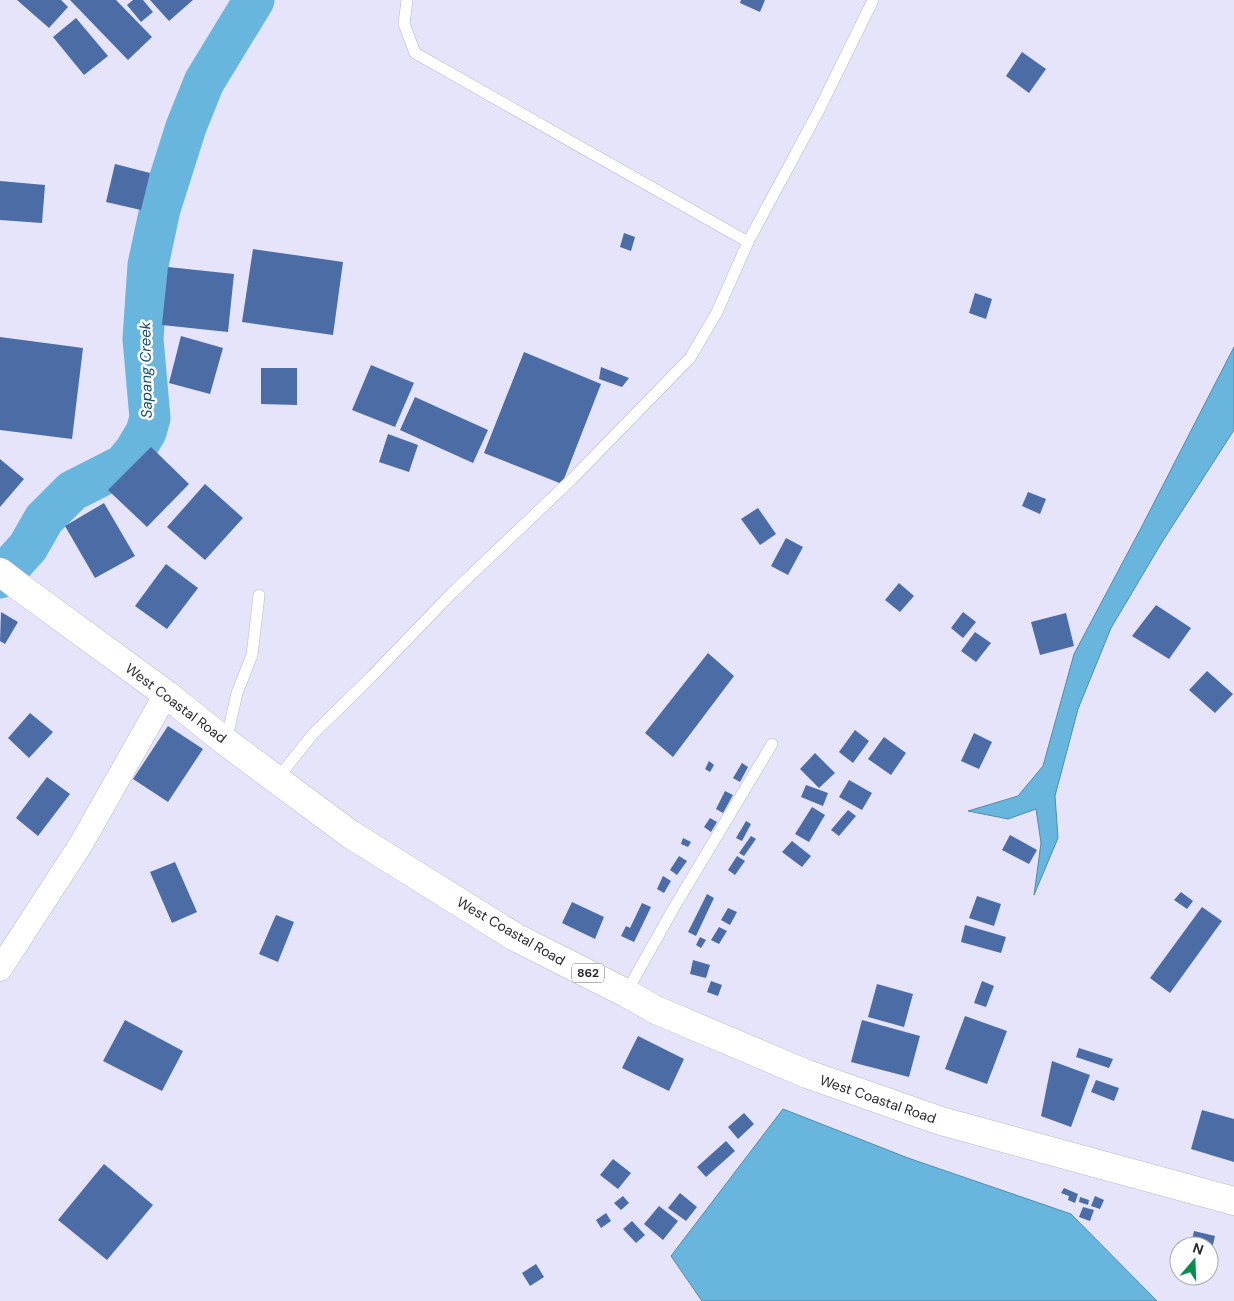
<svg xmlns="http://www.w3.org/2000/svg" width="1234" height="1301" font-family="'DM Sans',sans-serif">
  <rect width="100%" height="100%" fill="#e5e4fb"/>
  <g fill="#68b5de" stroke="#558baa">
    <polygon points="1234,347 1234,430 1162,542 1111,628 1078,709 1055,796 1058,838 1034,895 1041,843 1036,809 1008,819 968,811 1018,796 1043,766 1074,654 1141,528"/>
    <polygon points="783,1109 908,1158 1071,1214 1157,1301 702,1301 671,1256"/>
  </g>
  <g fill="none" stroke-linecap="round" stroke-linejoin="round">
    <polyline stroke="#68b5de" stroke-width="41" points="0,578 28,547 44,519 72,491 123,465 134,452 146,432 150,418 143,339 148,265 160,209 186,127 204,82 254,0"/>
  </g>
  <g fill="#4b6ca4">
    <polygon points="17,0 61,0 68,7 49,28"/>
    <polygon points="70,0 116,0 152,37 128,60"/>
    <polygon points="133,0 143,0 153,12 141,22 127,5"/>
    <polygon points="150,0 193,0 169,21"/>
    <polygon points="741,0 765,0 760,12 740,3"/>
    <polygon points="76,18 108,56 84,75 53,37"/>
    <polygon points="1022,52 1046,69 1029,93 1006,76"/>
    <polygon points="115,164 150,173 141,210 106,202"/>
    <polygon points="0,181 45,185 42,223 0,220"/>
    <polygon points="624,233 635,237 631,251 620,247"/>
    <polygon points="253,249 343,262 333,335 242,322"/>
    <polygon points="168,267 234,274 228,332 162,325"/>
    <polygon points="975,293 992,299 986,319 969,313"/>
    <polygon points="181,336 223,348 210,394 169,383"/>
    <polygon points="0,337 83,348 72,439 0,430"/>
    <polygon points="524,352 601,384 562,484 484,453"/>
    <polygon points="371,365 414,383 395,427 352,410"/>
    <polygon points="601,367 629,378 622,387 599,379"/>
    <polygon points="261,368 297,368 297,405 261,404"/>
    <polygon points="415,397 488,430 473,463 400,430"/>
    <polygon points="388,434 418,445 409,472 379,462"/>
    <polygon points="151,447 189,484 147,527 108,490"/>
    <polygon points="0,459 24,479 0,507"/>
    <polygon points="205,484 243,518 205,560 167,527"/>
    <polygon points="1028,492 1046,499 1040,514 1022,506"/>
    <polygon points="104,503 135,556 95,578 65,526"/>
    <polygon points="758,508 776,534 760,545 741,519"/>
    <polygon points="786,538 803,547 788,575 771,566"/>
    <polygon points="166,564 198,588 167,629 135,606"/>
    <polygon points="899,583 914,596 900,612 885,600"/>
    <polygon points="1156,605 1191,628 1169,659 1132,636"/>
    <polygon points="1,612 18,622 5,644 0,641"/>
    <polygon points="963,612 976,622 963,638 951,628"/>
    <polygon points="1066,613 1074,646 1040,655 1031,622"/>
    <polygon points="975,632 991,643 976,662 961,651"/>
    <polygon points="708,653 734,676 673,757 645,733"/>
    <polygon points="1207,671 1233,694 1215,713 1189,690"/>
    <polygon points="30,713 53,732 29,758 8,738"/>
    <polygon points="168,726 203,749 168,802 133,779"/>
    <polygon points="855,730 869,741 853,763 839,752"/>
    <polygon points="974,733 992,742 979,769 961,761"/>
    <polygon points="884,737 906,753 891,775 868,759"/>
    <polygon points="815,753 835,773 819,788 800,769"/>
    <polygon points="709,761 714,765 710,772 705,769"/>
    <polygon points="742,763 748,767 740,782 733,778"/>
    <polygon points="47,777 70,794 38,836 16,818"/>
    <polygon points="849,780 872,793 862,810 839,797"/>
    <polygon points="806,785 828,793 823,806 801,797"/>
    <polygon points="725,791 733,795 723,813 716,809"/>
    <polygon points="812,807 825,815 809,842 795,834"/>
    <polygon points="848,810 856,816 839,836 831,830"/>
    <polygon points="710,818 717,822 711,832 704,827"/>
    <polygon points="746,821 751,824 742,841 736,838"/>
    <polygon points="1010,835 1037,850 1029,864 1002,850"/>
    <polygon points="751,836 756,839 744,856 739,853"/>
    <polygon points="683,838 691,842 688,847 681,844"/>
    <polygon points="792,841 811,856 802,867 782,852"/>
    <polygon points="679,856 687,861 677,875 670,870"/>
    <polygon points="737,856 745,861 735,875 728,870"/>
    <polygon points="175,862 197,912 172,923 150,872"/>
    <polygon points="663,876 671,881 664,893 657,889"/>
    <polygon points="1181,892 1193,901 1187,909 1174,900"/>
    <polygon points="707,894 714,898 696,936 688,932"/>
    <polygon points="977,896 1001,904 994,926 969,918"/>
    <polygon points="572,902 604,917 595,939 562,923"/>
    <polygon points="642,903 651,907 639,932 633,930 639,932 634,942 621,936 626,926 630,928"/>
    <polygon points="1202,907 1222,921 1170,993 1150,978"/>
    <polygon points="728,908 737,912 730,925 721,920"/>
    <polygon points="276,915 294,922 278,962 259,954"/>
    <polygon points="965,925 1006,937 1001,953 961,942"/>
    <polygon points="719,927 727,931 719,944 711,940"/>
    <polygon points="700,937 706,940 701,948 696,945"/>
    <polygon points="693,960 710,965 706,978 690,974"/>
    <polygon points="711,981 722,985 718,996 707,992"/>
    <polygon points="982,981 994,986 986,1007 974,1003"/>
    <polygon points="877,984 913,994 904,1027 868,1017"/>
    <polygon points="965,1016 1007,1031 987,1084 945,1069"/>
    <polygon points="125,1020 183,1051 162,1091 103,1061"/>
    <polygon points="862,1020 920,1036 909,1077 851,1062"/>
    <polygon points="638,1036 684,1059 669,1091 622,1068"/>
    <polygon points="1079,1048 1113,1059 1109,1068 1076,1057"/>
    <polygon points="1052,1061 1090,1075 1071,1127 1041,1116"/>
    <polygon points="1096,1080 1119,1088 1114,1101 1091,1092"/>
    <polygon points="1202,1110 1234,1119 1234,1162 1191,1149"/>
    <polygon points="744,1113 754,1124 738,1139 728,1127"/>
    <polygon points="726,1141 735,1151 706,1177 697,1167"/>
    <polygon points="613,1159 631,1173 618,1189 600,1175"/>
    <polygon points="104,1164 153,1205 107,1260 58,1220"/>
    <polygon points="1064,1188 1078,1194 1075,1203 1068,1200 1069,1196 1061,1193"/>
    <polygon points="680,1193 697,1207 686,1221 668,1208"/>
    <polygon points="623,1196 629,1203 621,1210 614,1203"/>
    <polygon points="1095,1196 1104,1200 1100,1209 1091,1206"/>
    <polygon points="1080,1197 1089,1200 1088,1205 1079,1202"/>
    <polygon points="659,1206 678,1221 663,1240 644,1224"/>
    <polygon points="1083,1207 1094,1210 1090,1221 1079,1217"/>
    <polygon points="606,1213 611,1221 601,1228 596,1220"/>
    <polygon points="632,1221 645,1235 636,1243 623,1229"/>
    <polygon points="1194,1231 1215,1236 1212,1249 1209,1248 1209,1246 1191,1244"/>
    <polygon points="536,1264 544,1277 530,1286 522,1273"/>
  </g>
  <g fill="none" stroke-linecap="round" stroke-linejoin="round">
    <defs>
      <g id="lane">
        <polyline points="407,0 404,24 415,53 748,242"/>
        <polyline points="226,742 237,693 252,655 259,595"/>
        <polyline points="277,779 313,734 371,677 452,593 572,479 690,358 717,312 748,242 818,112 873,0"/>
        <polyline points="626,993 672,911 772,744"/>
      </g>
      <polyline id="street" points="0,969 81,844 166,694"/>
      <polyline id="primary" points="0,572 21,588 166,694 226,742 350,834 515,937 626,993 656,1010 807,1074 941,1121 1234,1201"/>
    </defs>
    <use href="#lane" stroke="#b7b6cc" stroke-width="12"/>
    <use href="#street" stroke="#b7b6cc" stroke-width="25"/>
    <use href="#primary" stroke="#b7b6cc" stroke-width="29"/>
    <use href="#lane" stroke="#fff" stroke-width="11"/>
    <use href="#street" stroke="#fff" stroke-width="24"/>
    <use href="#primary" stroke="#fff" stroke-width="28"/>
  </g>
  <g text-anchor="middle" stroke-width="5" stroke-linejoin="round" paint-order="stroke">
    <rect fill="#fff" stroke="#6a6970" stroke-width="1" x="572" y="963.5" width="32" height="19" rx="4"/>
    <g font-size="12" font-weight="bold" fill="#2a2932">
      <text x="588" y="977">862</text>
    </g>
    <g font-size="14" fill="#2a2932" stroke="#fff">
      <text transform="translate(176 703) rotate(37)" y="5">West Coastal Road</text>
      <text transform="translate(511 931) rotate(30)" y="5">West Coastal Road</text>
      <text transform="translate(878 1099) rotate(19)" y="5">West Coastal Road</text>
    </g>
    <g font-size="15" font-style="italic" fill="#114f6b" stroke="#fff">
      <text transform="translate(146 370) rotate(-91)" y="5">Sapang Creek</text>
    </g>
  </g>
  <g transform="translate(1194 1261) rotate(19)"><circle r="24" fill="#ffffff" stroke="#aaa9ad"/>
  <path d="M0-4L9 19L0 12L-9 19Z" fill="#068e4c"/>
  <text y="-8" font-size="14" font-weight="bold" text-anchor="middle" fill="#2a2932">N</text>
  </g>
</svg>
